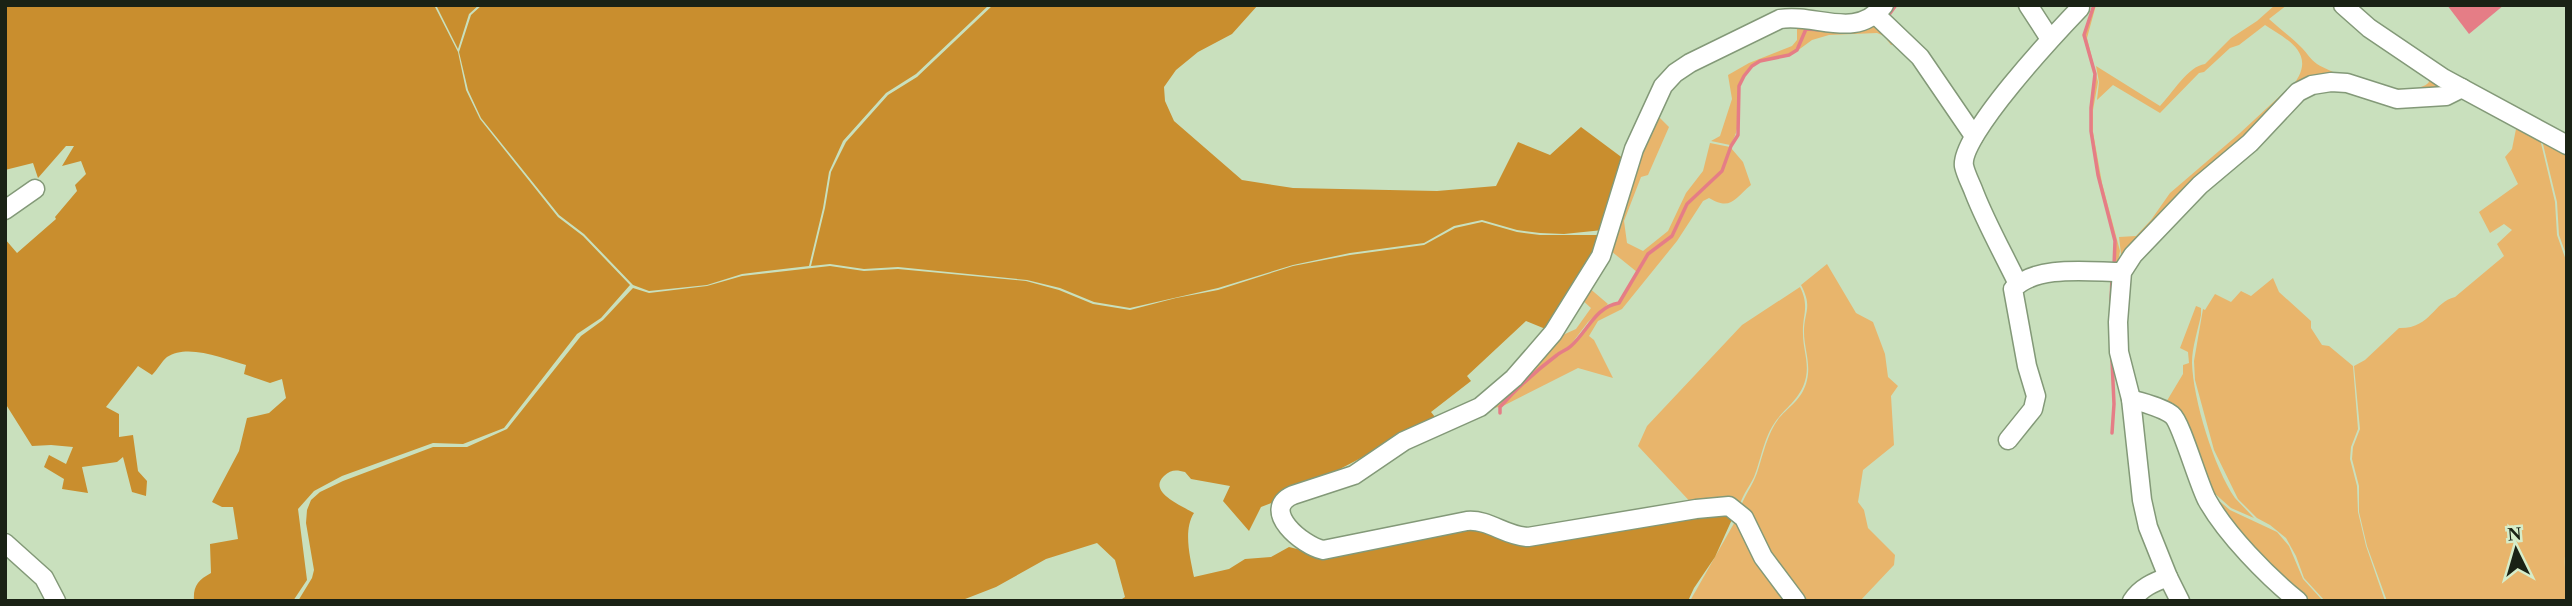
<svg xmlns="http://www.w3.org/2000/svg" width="2572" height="606" font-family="'Times New Roman',serif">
  <rect width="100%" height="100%" fill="#c9e0bd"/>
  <g fill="#e8b56c">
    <polygon points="2094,5 2096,5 2087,38 2098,82 2093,110 2093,132 2102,183 2120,251 2118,262 2115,266 2116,241 2099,175 2092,130 2092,108 2096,74 2085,35"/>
    <path d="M2275,5H2287L2269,19C2280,29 2292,38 2302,48C2307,53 2311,60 2317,64C2335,76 2414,101 2429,82L2428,79L2336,11L2331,5H2338L2441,85L2440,93L2413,96L2316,79L2122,262L2119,237L2136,236L2151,220L2170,193L2240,133L2296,81C2315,52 2286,39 2265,25L2239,45L2230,48L2204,72L2199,73L2160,113L2113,85L2097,100L2099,82L2096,66L2160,106C2172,94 2188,66 2205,64L2231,38L2257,21Z"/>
    <path d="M1797,24L1878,25L1851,29H1806C1802,36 1799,47 1793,52C1777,64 1759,52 1745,73C1730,96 1747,121 1730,145L1711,141L1720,136L1732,99L1728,75L1749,63L1792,46L1797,40Z"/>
    <polygon points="1879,26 1896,44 1891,45 1884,36 1877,33 1829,35 1812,40 1797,51 1807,30 1851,31"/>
    <polygon points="1655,113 1669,127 1648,175 1641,177 1624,221 1627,243 1643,251 1668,231 1686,193 1703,171 1710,143 1730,147 1721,171 1686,204 1672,235 1648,253 1637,272 1611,251"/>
    <path d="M2516,129L2540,139L2555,202L2557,235L2567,263V545C2562,561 2567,582 2567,601H2387L2367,546L2359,512V486L2352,459L2353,447L2360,429L2354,366L2365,360L2399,328C2431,329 2433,302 2455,297L2504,256L2497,244L2512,230L2504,224L2490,233L2479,212L2518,184L2505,157L2512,149Z"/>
    <polygon points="2542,140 2567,150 2567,257 2559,235 2557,202"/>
    <path d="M1731,148L1743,162L1751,185C1734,199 1731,211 1709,198L1703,201L1677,241L1622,309L1598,321L1589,336L1594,340L1613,378L1578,368L1501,407C1518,388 1538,370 1558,355C1563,352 1568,350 1572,346C1589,331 1596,309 1620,303L1649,255L1673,237L1688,205L1722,172Z"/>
    <path d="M1827,264L1856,313L1873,322L1885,354L1888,377L1898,386L1891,396L1894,445L1863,470L1858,502L1864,510L1868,528L1895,555L1894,565L1860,601H1797L1739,512C1743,497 1752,487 1757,473C1763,455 1767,434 1779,418C1791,405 1803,398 1807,380C1811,363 1804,348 1804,332C1804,311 1813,308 1801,285Z"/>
    <polygon points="2273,278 2279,292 2311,321 2311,328 2322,345 2329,346 2353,366 2358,429 2351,447 2350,459 2357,486 2358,512 2366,546 2385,601 2325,601 2304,578 2296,556 2286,538 2270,525 2257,518 2238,499 2214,450 2195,380 2194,361 2203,309 2205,310 2215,294 2231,302 2241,291 2251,296"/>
    <polygon points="1588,287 1608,304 1588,322 1569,347 1559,352 1512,392 1499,407 1493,408 1497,394 1556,338 1576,329 1591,308 1581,299"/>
    <path d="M1800,287C1810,307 1802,315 1803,334C1803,349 1809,362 1806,377C1802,396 1790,404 1779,417C1764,434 1762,457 1754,477C1748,489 1741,497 1738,511L1696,508L1638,446L1647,426L1742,325Z"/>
    <path d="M2196,306L2201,308V315C2198,330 2192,347 2192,363C2193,399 2214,468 2235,498C2241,505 2248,511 2254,518L2231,508L2213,492L2165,404L2183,374V365L2189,363L2188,352L2180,348Z"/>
    <polygon points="2205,489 2230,510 2277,532 2289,546 2303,579 2323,601 2302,601 2286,589"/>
    <polygon points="1737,518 1791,601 1690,601"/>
  </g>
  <g fill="#c98e2e">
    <path d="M5,5H434L458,52L466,90L480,119L558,217L583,236L630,285L601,318L577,334L504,428L463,444L433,443L342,476L314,491L298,509L307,580L293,601H194C193,586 198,580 211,573L210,544L238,539L233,507H222L212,502L239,451L247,418L269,413L286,398L282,379L270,383L244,374L246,365C225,359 188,343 167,357C162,361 157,370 152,375L138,366L106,407L119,414V437L133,435L138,471L147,481L146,496L132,492L123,457L117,462L82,467L88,493L62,489L64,479L44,467L49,455L66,464L73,447L51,445L32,446L5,403V239L17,253L56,219L55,217L77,191L75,185L86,174L81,161L62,166L74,146H66L38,178L33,163L5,170Z"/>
    <polygon points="436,5 479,5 469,14 458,49"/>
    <polygon points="482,5 989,5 916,74 886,93 843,141 829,172 823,208 809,266 742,274 707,285 649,291 633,285 584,234 559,215 481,118 468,90 459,52 471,15"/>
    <polygon points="993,5 1258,5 1232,34 1198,52 1176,70 1164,87 1165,101 1174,121 1242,180 1293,188 1437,191 1496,186 1518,142 1550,155 1581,127 1624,159 1603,230 1564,234 1540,233 1517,230 1482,220 1454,226 1424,243 1350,253 1293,265 1218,288 1130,308 1094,302 1060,288 1027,280 898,267 864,269 830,264 811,266 825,208 831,172 846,142 888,95 917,77"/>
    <path d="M1482,222L1517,232L1540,235H1603L1597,251L1548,330L1526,321L1467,376L1471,381L1431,412L1439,422L1416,429L1340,469L1334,479L1261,507L1249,531L1223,501L1230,486L1191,479L1185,472C1177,470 1171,469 1164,476C1147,492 1182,506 1194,513C1183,530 1190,557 1194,577L1229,569L1245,559L1271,557L1289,547L1330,557L1473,526L1495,535L1714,513L1734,515L1715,557L1694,588L1688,601H1119L1125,597L1115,560L1097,543L1046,559L996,587L960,601H298L312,578L314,570L306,523L307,510L311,500L320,492L343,481L433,447H467L507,429L581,336L603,320L633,288L649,293L707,286L742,276L830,266L864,271L898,269L1026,281L1059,290L1093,304L1130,310L1176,298L1218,290L1293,266L1350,255L1424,245L1455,228Z"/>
  </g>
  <polygon fill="#e57d86" points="2447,5 2504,5 2469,34"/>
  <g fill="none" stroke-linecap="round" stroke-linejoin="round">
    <g stroke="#e57d86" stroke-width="3.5">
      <polyline points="2094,5 2084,35 2095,74 2091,108 2091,131 2098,175 2115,241 2114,266"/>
      <polyline points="1888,16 1896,5"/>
      <polyline points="2111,303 2112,277"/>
      <path d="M1500,413V407C1517,388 1537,370 1557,355C1562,351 1567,350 1571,346C1588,331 1595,307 1619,303L1648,254L1672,236L1687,204L1722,171L1731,146L1738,135L1739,86L1744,76L1752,66L1760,61L1789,55L1797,50L1806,29L1822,30"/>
      <polyline points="2112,433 2114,404 2112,360"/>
    </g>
    <defs>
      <g id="minor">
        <polyline points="2028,5 2050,39"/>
        <polyline points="2343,5 2369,28 2443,78 2567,145"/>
        <polyline points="1876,15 1920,57 1974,136"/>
        <polyline points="5,210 35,189"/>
        <path d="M2018,284C2003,253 1986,223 1974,192C1971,184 1966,175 1964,166C1959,136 2057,32 2080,8"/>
        <path d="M2131,399C2143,403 2162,407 2172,415C2181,422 2198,483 2207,500C2226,534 2267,576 2298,601"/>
        <path d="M2008,440L2033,409L2036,396L2027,366L2013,289C2037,264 2090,272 2122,272"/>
        <polyline points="5,543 44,578 56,601"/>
        <polyline points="2168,577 2148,527 2142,500 2131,399 2119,352 2118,322 2122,272 2133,255 2200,185 2250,143 2298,92 2312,85 2331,82 2347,83 2397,99 2446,96 2462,88"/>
        <path d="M1796,601L1763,557L1744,518L1729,506L1696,509L1528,537C1505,536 1489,519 1467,521L1323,550C1303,546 1259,510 1293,495L1354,475L1404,441L1480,407L1514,378L1553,333L1601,256L1634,149L1663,86L1675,73L1690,63L1780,19C1817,13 1855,41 1884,5"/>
        <path d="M2132,601C2140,588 2154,582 2168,577L2180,601"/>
      </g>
    </defs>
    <use href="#minor" stroke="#839978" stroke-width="21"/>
    <use href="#minor" stroke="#fff" stroke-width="18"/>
  </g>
  <rect width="2572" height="606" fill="none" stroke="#1a2215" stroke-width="14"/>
  <g transform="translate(2516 550) rotate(355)" stroke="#d6edca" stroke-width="5" paint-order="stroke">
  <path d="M0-5L12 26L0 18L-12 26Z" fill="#1a2215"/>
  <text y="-10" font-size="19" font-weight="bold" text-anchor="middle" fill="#1a2215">N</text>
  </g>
</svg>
